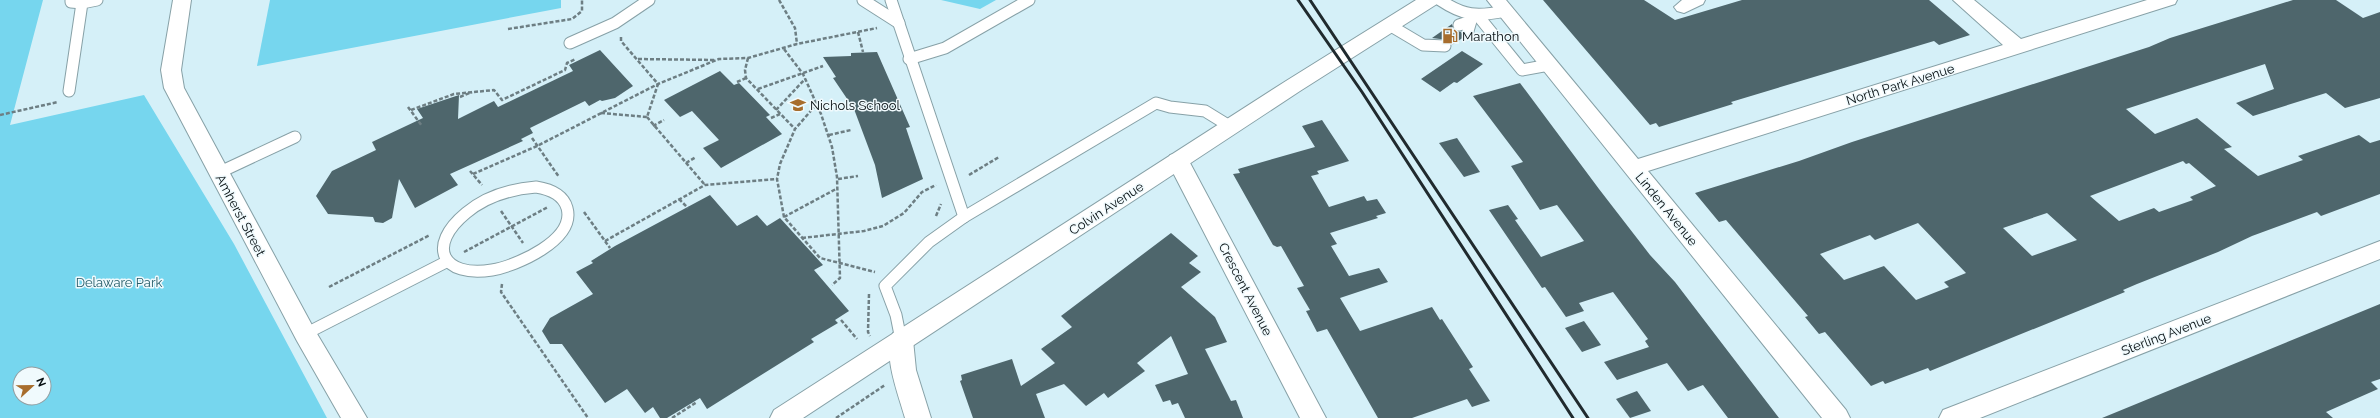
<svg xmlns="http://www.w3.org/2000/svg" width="2380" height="418" font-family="Raleway,sans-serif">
  <rect width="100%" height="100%" fill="#d5f0f8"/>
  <g fill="#76d6ee" fill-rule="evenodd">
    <path d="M0,0H43L10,125L144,95L234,244L327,418H0ZM20,374H44V398H20Z"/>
    <polygon points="270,0 561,0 561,8 257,66"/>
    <polygon points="941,0 996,0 980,9"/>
  </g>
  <g fill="#4e666c" fill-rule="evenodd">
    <polygon points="1543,0 1644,0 1675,20 1742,0 1929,0 1970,35 1939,45 1934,41 1894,53 1731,102 1733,104 1659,127 1656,123 1650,125"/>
    <path d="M2293,0H2336L2363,18L2380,12V98L2345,108L2326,93L2253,116L2236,103L2274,89L2265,64L2126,109L2155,134L2197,118L2232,147L2224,149L2258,176L2303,160L2298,156L2359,135L2370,143L2380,140V194L2321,216L2317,212L2252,236L2218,252L2137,284L2123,290L2125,292L1930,371L1928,368L1885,384L1883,381L1871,386L1825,332L1819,334L1805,317L1808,316L1726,220L1719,222L1695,193L1799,161L1852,142L2149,47L2170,38ZM2183,161L2186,164L2189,163L2216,186L2190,197L2193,200L2159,212L2154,208L2119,221L2090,196ZM2047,213L2077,240L2032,256L2003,228ZM1918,223L1966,273L1944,282L1949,287L1916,300L1884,266L1844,280L1820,254L1870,235L1875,240Z"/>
    <polygon points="1452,24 1454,30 1461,32 1464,37 1452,45 1448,40 1432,38"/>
    <polygon points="600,50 633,86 615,98 602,101 600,100 589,106 585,101 530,128 533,133 521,139 523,141 450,174 458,185 415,208 399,179 392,218 383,223 375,222 373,217 328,214 316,196 332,171 376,150 372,142 423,118 417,109 459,95 458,119 494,101 498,107 573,71 569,65"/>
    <polygon points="1462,51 1483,64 1457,83 1454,82 1440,92 1421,79"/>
    <polygon points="877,52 910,127 906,128 923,179 882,198 875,165 854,109 833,78 836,77 823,57 851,56 851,53"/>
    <polygon points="720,71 734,85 739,83 770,115 766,117 782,134 721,168 703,148 719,140 692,111 680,117 664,100"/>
    <polygon points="1520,83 1599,189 1650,255 1675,282 1779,418 1728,418 1703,385 1688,391 1667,363 1617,380 1604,362 1649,347 1645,341 1648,339 1613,292 1579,303 1584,311 1566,317 1545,287 1542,288 1489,210 1508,205 1518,219 1515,220 1541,257 1584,241 1557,205 1540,210 1511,166 1523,162 1473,96"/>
    <polygon points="1322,120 1349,161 1317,171 1319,174 1311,176 1329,207 1364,196 1367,201 1377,199 1386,213 1376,216 1378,218 1330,233 1337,244 1331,246 1349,276 1379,268 1388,282 1340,298 1360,331 1432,307 1440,320 1442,319 1473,367 1469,369 1490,401 1472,407 1467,399 1412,418 1378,418 1327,329 1317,332 1306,311 1310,310 1297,288 1304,286 1281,246 1277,247 1273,245 1233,174 1240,173 1238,169 1315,147 1302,126"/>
    <polygon points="1457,138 1480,172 1464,177 1439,143"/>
    <polygon points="710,195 737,226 757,215 767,226 780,218 823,265 814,270 849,311 835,320 838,323 811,339 814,342 707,409 700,398 667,418 660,418 653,407 645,413 627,389 605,403 562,344 550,344 542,331 550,318 593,294 576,272 593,263 591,261 615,246"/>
    <polygon points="1171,233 1198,256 1189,263 1201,272 1181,287 1215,317 1227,342 1205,349 1231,401 1236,400 1243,418 1185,418 1178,403 1172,405 1170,400 1163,402 1155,385 1188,374 1171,336 1137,363 1145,371 1108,398 1104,393 1086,406 1064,384 1036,394 1045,418 973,418 960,381 962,380 961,375 1012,359 1021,386 1055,363 1041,349 1072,327 1061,316"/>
    <polygon points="2380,304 2380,379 2371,382 2378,389 2326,412 2333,418 2102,418"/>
    <polygon points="1584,321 1601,345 1582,352 1565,328"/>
    <polygon points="1637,391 1651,411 1630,418 1616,399"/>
  </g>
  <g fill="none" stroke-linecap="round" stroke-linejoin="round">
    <defs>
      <g id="service">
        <polyline points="71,0 71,2 82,3"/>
        <polyline points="863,0 899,23"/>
        <polyline points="891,0 964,217"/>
        <path d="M1440,0C1464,16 1477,17 1505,11"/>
        <polyline points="1479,17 1522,70 1549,65"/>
        <polyline points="1459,25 1471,21 1468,31"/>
        <polyline points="1391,26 1423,45 1445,46"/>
        <polyline points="570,43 615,23 649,0"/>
        <polyline points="909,59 945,48 1029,0"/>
        <polyline points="69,91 82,3 97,0"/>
        <polyline points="218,173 295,137"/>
        <path d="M536,187C549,189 563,194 567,208C576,240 516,266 492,270C442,278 426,246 466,213C485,197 511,189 536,187Z"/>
        <polyline points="305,334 446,262"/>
        <polyline points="901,340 896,315 885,286 929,242 964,217 1156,103 1170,107 1205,111 1231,127"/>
      </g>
      <g id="minor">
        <polygon points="1487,0 1506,0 1638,159 2003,45 1953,0 1974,0 2021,39 2147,0 2177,0 2175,4 1648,171 1846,410 1850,418 1822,418"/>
        <polygon points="1682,0 1705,0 1703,4 1684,13 1677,11 1674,7"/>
        <polygon points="1178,153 1186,155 1189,161 1326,418 1300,418 1167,161 1170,155"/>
        <polygon points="2380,241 2380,259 1980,418 1939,418 1943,410"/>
        <path d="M901,330L909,333L913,340L916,370L931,418H905C899,396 882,354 893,333Z"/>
      </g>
      <g id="tertiary">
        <polygon points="173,0 191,0 181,70 184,88 313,327 367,418 341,418 297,341 164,88 161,70"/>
        <polygon points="1416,0 1439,0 1437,4 1300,91 803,418 770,418 774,410 1286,81"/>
      </g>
    </defs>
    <use href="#service" stroke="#87a1a7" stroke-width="13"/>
    <use href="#minor" stroke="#87a1a7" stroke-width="2"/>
    <use href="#tertiary" stroke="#87a1a7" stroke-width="2"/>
    <g stroke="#6d7e83" stroke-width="2.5" stroke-dasharray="4 2" stroke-linecap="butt">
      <polyline points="779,0 795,28 797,44"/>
      <polyline points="508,29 572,19 582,11 582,0"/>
      <polyline points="858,32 863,52"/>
      <polyline points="621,37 621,41 658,84 647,117"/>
      <polyline points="784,49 803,74 821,114 832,147 837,177 840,278 832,285"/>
      <polyline points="748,58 745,70 746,78 795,129"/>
      <polyline points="638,59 715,60"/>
      <polyline points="737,82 746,78"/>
      <polyline points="758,89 823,66"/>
      <polyline points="460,97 472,92"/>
      <polyline points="816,105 795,129 780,164 777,179 784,217 820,258 875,272"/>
      <polyline points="408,107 422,126"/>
      <polyline points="411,110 454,94 494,90 502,100 565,70 567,63 576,59"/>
      <polyline points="776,110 805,79"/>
      <polyline points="601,113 647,117"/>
      <polyline points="0,115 58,102"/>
      <polyline points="647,117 705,185"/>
      <polyline points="771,118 780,114"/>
      <polyline points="653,126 664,120"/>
      <polyline points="829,135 851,130"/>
      <polyline points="532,138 559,177"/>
      <polyline points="686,163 696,157"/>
      <polyline points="470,171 482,185"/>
      <polyline points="473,174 537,146 658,84 719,59 748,58 797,44 877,28"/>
      <polyline points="969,175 999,157"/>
      <polyline points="838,179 858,176"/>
      <polyline points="679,199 688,208"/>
      <polyline points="501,211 523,243"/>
      <polyline points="584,212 610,248"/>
      <polyline points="936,216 941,204"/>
      <polyline points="784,217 836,189"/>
      <polyline points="802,238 864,231 883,226 904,213 922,192 936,185"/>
      <polyline points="605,241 705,185 777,179"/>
      <polyline points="464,252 548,207"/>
      <polyline points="502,284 501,292 588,418"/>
      <polyline points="329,287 430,235"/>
      <polyline points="869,294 868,332 870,336"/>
      <polyline points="841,320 857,339"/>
      <polyline points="672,418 697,402"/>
      <polyline points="836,418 885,385"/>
    </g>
    <use href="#service" stroke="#fff" stroke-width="11"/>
    <use href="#minor" fill="#fff" fill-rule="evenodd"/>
    <use href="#tertiary" fill="#fff" fill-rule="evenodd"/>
    <g stroke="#202a2e" stroke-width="3">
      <polyline points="1298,0 1362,92 1573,418"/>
      <polyline points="1310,0 1588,418"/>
    </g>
  </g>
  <defs>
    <symbol id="fuel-bare" viewBox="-9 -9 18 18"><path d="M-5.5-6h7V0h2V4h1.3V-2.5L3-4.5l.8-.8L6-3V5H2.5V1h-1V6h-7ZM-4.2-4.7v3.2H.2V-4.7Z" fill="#a76d2d" stroke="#f0fafd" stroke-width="2.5" paint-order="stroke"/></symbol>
    <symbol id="school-bare" viewBox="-9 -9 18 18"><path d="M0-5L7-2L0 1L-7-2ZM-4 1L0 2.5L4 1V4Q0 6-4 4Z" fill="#a76d2d" stroke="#f0fafd" stroke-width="2.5" paint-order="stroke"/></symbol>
  </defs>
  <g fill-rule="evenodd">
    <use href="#fuel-bare" x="1439" y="25" width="22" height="22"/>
    <use href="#school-bare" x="787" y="94" width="22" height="22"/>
  </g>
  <g text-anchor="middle" stroke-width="3" stroke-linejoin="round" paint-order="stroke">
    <g font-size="13" fill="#060e11" stroke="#f0fafd" text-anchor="start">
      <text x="1462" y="41">Marathon</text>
      <text x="810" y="110">Nichols School</text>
    </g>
    <g font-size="13" fill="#060e11" stroke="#f0fafd">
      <text transform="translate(1900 84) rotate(-17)" y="5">North Park Avenue</text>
      <text transform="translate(1106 208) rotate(-33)" y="5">Colvin Avenue</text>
      <text transform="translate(1667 209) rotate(51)" y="5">Linden Avenue</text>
      <text transform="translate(241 215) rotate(62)" y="5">Amherst Street</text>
      <text transform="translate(1246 289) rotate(63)" y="5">Crescent Avenue</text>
      <text transform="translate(2166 334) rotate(-21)" y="5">Sterling Avenue</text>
    </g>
    <g font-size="13" fill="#275e6b" stroke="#f0fafd">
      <text x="119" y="287">Delaware Park</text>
    </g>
  </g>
  <g transform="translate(32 386) rotate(68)"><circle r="19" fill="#f0fafd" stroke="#929c9f"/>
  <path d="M0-3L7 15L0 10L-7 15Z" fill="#a76d2d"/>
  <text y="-6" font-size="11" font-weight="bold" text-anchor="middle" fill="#060e11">N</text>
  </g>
</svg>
